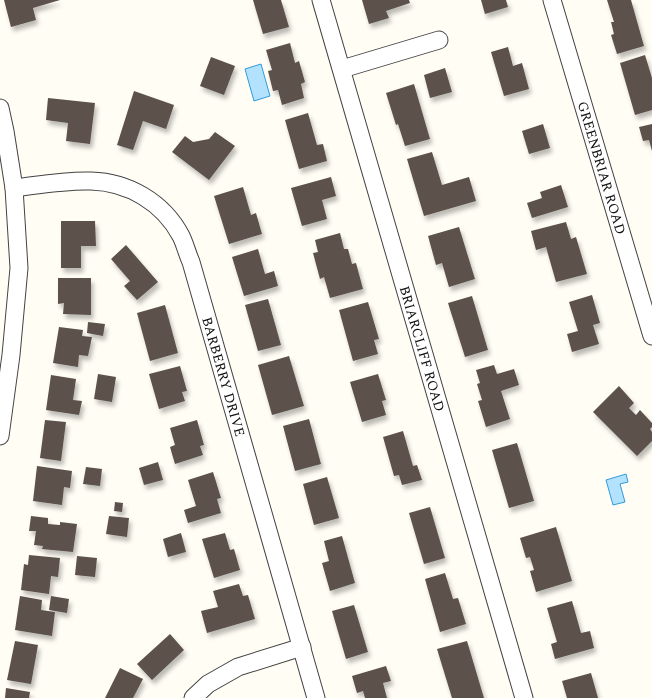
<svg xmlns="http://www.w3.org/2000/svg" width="652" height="698" font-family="Spectral,serif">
  <defs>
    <filter id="shadow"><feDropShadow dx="2.5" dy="4.5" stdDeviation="2" flood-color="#0004"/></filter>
  </defs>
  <rect width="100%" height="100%" fill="#fffdf4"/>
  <g fill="#b2e2fd" stroke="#309bdd">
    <polygon points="261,64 270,96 254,101 245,69"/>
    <polygon points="626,474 628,482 620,484 625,502 613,505 606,480"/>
  </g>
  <g fill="#5b514b" filter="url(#shadow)">
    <polygon points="4,0 60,0 33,8 36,20 11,27"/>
    <polygon points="253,0 281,0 289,27 263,34"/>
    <polygon points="362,0 409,0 410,3 386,11 389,18 369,24"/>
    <polygon points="481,0 506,0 508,7 485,14"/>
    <polygon points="607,0 631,0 644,46 617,54 611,35 614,34 611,22 614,22"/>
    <polygon points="290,43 295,63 299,61 305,82 301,84 304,98 282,105 278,90 273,91 268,71 272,70 266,50"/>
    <polygon points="508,47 513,66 522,63 529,89 504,96 491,52"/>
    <polygon points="645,55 652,78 652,110 635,115 620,63"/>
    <polygon points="211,57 235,66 224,95 200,86"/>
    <polygon points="445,68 452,92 430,98 424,75"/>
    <polygon points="414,84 430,139 405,146 398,124 396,125 386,93"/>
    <polygon points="134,91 174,105 166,129 143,121 133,150 117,145"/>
    <polygon points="48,98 95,103 90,144 66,141 68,123 46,120"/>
    <polygon points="308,113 317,145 323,144 327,161 299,169 285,120"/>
    <polygon points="543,124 550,148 529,154 522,131"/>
    <polygon points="652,124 652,151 649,140 643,141 639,127"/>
    <polygon points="215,132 235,146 209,180 172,152 185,136 193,142 209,139"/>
    <polygon points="432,152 442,185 469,177 476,201 424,216 407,159"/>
    <polygon points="331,177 336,196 322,200 327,219 302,226 291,188"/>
    <polygon points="561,185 568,207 532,218 527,203 542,198 540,192"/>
    <polygon points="243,187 251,215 256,213 262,234 229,244 214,196"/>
    <polygon points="61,221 95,221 96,246 81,246 81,268 61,268"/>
    <polygon points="566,222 571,239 576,237 587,274 556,282 546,247 536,250 531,231"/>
    <polygon points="459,227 475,279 449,287 442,263 436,265 428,236"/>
    <polygon points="340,233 344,249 348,249 352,264 356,263 363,289 330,298 324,277 320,279 313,253 318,252 315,240"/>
    <polygon points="126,245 158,282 137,300 124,286 130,281 111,259"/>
    <polygon points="258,249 265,274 274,271 278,286 244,296 232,257"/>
    <polygon points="58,278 91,278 91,315 63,314 64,303 58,304"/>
    <polygon points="592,295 600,323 593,325 599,344 572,352 567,334 578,331 569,302"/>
    <polygon points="472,296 488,350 465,357 448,303"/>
    <polygon points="268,299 281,345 258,351 245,305"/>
    <polygon points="368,302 379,339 374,340 378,354 353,361 339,310"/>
    <polygon points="165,305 178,353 150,361 137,313"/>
    <polygon points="88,322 105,324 103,336 87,333"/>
    <polygon points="59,327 83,330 82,336 92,337 88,356 79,355 78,367 53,363"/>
    <polygon points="289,356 304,406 272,415 258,365"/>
    <polygon points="494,365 497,374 514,369 519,385 501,391 510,419 486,427 478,401 482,400 477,384 480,383 476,370"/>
    <polygon points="180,366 187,391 182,392 185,401 159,409 149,374"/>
    <polygon points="98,374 116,377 112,402 94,399"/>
    <polygon points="378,374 386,400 382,401 386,415 362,422 350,382"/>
    <polygon points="51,375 76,379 73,400 82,401 79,415 46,410"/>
    <polygon points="619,386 634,403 629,408 636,415 640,410 652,423 652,427 650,429 652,432 652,441 637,456 593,412"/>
    <polygon points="309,419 321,464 295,471 283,426"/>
    <polygon points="45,420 66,422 61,461 40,458"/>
    <polygon points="197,420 204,445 200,446 203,455 175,464 170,447 175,445 170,428"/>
    <polygon points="403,431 413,466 417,465 422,480 402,485 399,475 394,476 383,437"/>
    <polygon points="517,443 534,501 509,508 492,450"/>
    <polygon points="158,462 163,480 144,485 139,468"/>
    <polygon points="37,466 72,471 70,488 64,487 62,505 33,501"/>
    <polygon points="86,467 102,469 100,486 83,484"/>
    <polygon points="213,472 221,498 217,499 221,513 188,523 184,510 196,506 188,480"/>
    <polygon points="327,477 339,518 314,525 303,484"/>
    <polygon points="115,502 123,503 122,512 114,511"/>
    <polygon points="430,507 445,558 424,564 409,513"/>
    <polygon points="31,516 48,518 48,524 60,525 60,522 77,524 73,552 42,549 43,546 34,545 36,531 29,531"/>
    <polygon points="109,516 129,518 127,537 106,534"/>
    <polygon points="556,527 572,581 536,592 530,571 534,570 530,557 526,558 520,538"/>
    <polygon points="181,533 186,552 168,557 163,539"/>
    <polygon points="225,533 230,550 234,549 240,570 214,578 202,539"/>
    <polygon points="342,536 355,583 330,591 322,563 329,561 324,541"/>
    <polygon points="29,555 60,558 58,577 51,576 49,594 21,590 24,564 28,565"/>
    <polygon points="77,556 97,558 95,577 75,575"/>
    <polygon points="445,573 453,599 458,598 466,624 440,632 425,579"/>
    <polygon points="239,584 243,596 248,595 255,619 207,633 201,611 218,607 213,591"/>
    <polygon points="20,596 42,600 41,610 55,612 52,636 15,630"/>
    <polygon points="51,596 69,599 67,613 49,610"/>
    <polygon points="572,601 581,633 590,631 594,648 555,659 551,644 557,642 547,608"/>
    <polygon points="354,605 368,652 346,659 332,611"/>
    <polygon points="170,634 184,650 152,680 137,664"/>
    <polygon points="15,641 38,645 31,684 7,680"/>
    <polygon points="467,641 484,698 452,698 437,649"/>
    <polygon points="386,666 391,681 383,683 387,698 365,698 363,691 357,693 352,676"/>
    <polygon points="120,668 143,679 133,698 105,698"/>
    <polygon points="591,673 598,698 567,698 562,681"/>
    <polygon points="6,688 30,692 29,698 5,698"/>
  </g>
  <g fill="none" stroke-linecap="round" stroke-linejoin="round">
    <defs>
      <g id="minor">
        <path id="s1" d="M321,0L524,698"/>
        <path id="s2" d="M552,0L652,336"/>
        <polyline points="342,69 439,40"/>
        <polyline points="0,108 5,131 14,188 19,268 11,355 0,436"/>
        <path id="s3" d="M14,188C39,185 65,180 91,181C128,182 163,202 181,236C185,244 187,253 191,262L316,698"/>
        <polyline points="193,698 208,684 238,667 302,647"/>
      </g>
    </defs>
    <use href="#minor" stroke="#434343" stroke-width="19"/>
    <use href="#minor" stroke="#fff" stroke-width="17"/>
  </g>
  <g text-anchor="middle" stroke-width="4" stroke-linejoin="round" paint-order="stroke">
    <g font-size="14" fill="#101010" stroke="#fff">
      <text dy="5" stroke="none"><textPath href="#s2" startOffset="175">GREENBRIAR ROAD</textPath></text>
      <text dy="5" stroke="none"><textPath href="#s1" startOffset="363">BRIARCLIFF ROAD</textPath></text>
      <text dy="5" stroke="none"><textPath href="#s3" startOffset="335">BARBERRY DRIVE</textPath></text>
    </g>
  </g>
</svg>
